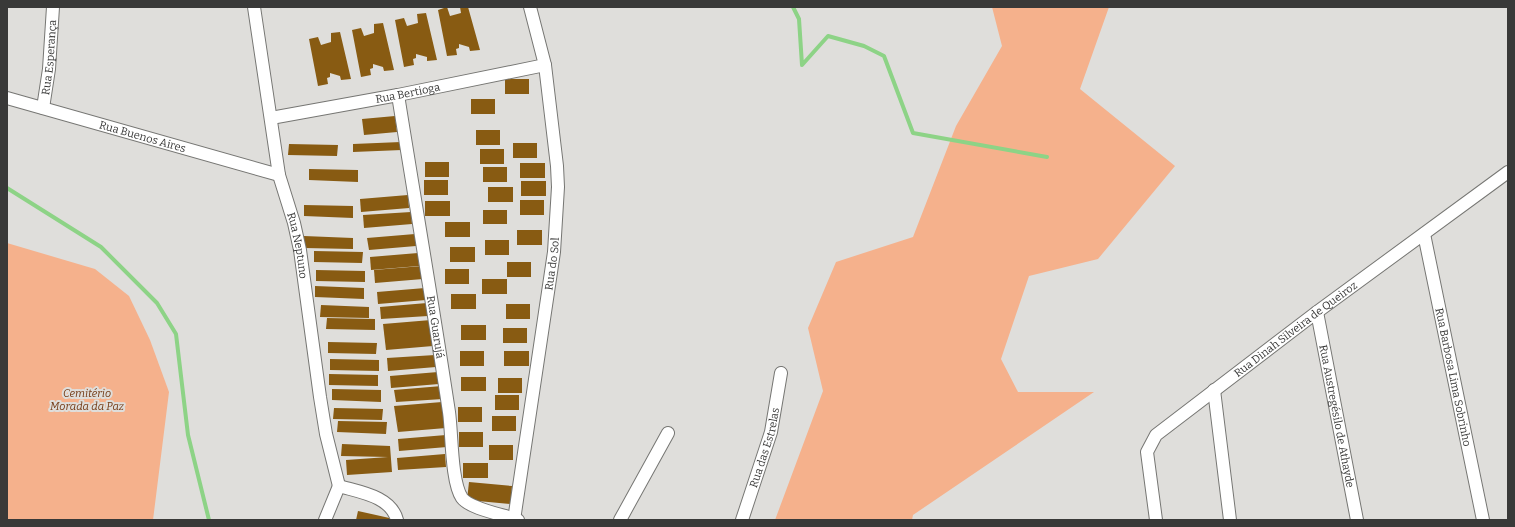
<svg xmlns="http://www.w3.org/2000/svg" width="1515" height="527" font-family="Bitter,serif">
  <rect width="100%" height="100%" fill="#dfdedb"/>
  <g fill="#f5b18c">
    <polygon points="992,7 1109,7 1080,89 1175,166 1098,259 1029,276 1001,359 1018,392 1094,392 913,515 912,520 775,520 823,391 808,328 836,262 913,237 956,126 1002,46"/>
    <polygon points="7,243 95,269 129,296 150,340 169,392 153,520 7,520"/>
  </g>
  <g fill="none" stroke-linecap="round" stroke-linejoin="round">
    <g stroke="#8dd386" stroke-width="4">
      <polyline points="793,7 799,19 802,65 828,36 864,46 884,56 913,133 1047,157"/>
      <polyline points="7,188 101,247 157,303 176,334 188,435 209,520"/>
    </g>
  </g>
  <g fill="#885b12">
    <polygon points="447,7 450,16 461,13 460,7 468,7 480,50 470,51 469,47 459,44 459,48 456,49 457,55 447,56 438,10"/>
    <polygon points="426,13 437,60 427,61 427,57 416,54 416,58 413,59 414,65 404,67 395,20 404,18 407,26 418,23 417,14"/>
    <polygon points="383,23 394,70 384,71 383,67 373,64 373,68 370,69 371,75 361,77 352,30 361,28 364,36 374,33 374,24"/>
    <polygon points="340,32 351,79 341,80 340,76 330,73 330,77 327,78 328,84 318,86 309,39 318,37 321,45 331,42 331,33"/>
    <rect x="505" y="79" width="24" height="15"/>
    <rect x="471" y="99" width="24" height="15"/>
    <polygon points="395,116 397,132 364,135 362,119"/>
    <rect x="476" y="130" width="24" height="15"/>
    <polygon points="401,142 402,150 353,152 353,144"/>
    <rect x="513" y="143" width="24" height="15"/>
    <polygon points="289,144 338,145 337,156 288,155"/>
    <rect x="480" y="149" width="24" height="15"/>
    <rect x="425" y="162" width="24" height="15"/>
    <rect x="520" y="163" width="25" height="15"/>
    <rect x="483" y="167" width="24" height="15"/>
    <polygon points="309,169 358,170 358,182 309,180"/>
    <rect x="424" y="180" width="24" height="15"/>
    <rect x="521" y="181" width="25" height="15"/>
    <rect x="488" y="187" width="25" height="15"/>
    <polygon points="408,195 409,208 361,212 360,199"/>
    <rect x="520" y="200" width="24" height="15"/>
    <rect x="425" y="201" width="25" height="15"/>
    <polygon points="304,205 353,206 353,218 304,216"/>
    <rect x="483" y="210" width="24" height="14"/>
    <polygon points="411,212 412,224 364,228 363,215"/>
    <rect x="445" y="222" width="25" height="15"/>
    <rect x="517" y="230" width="25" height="15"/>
    <polygon points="415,234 416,246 369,250 367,238"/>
    <polygon points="304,236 353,238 353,249 304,248"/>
    <rect x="485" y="240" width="24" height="15"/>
    <rect x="450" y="247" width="25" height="15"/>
    <polygon points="314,251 363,252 362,263 314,262"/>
    <polygon points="418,253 419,266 371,270 370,257"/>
    <rect x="507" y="262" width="24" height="15"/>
    <polygon points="422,266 423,279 375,283 374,270"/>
    <rect x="445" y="269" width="24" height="15"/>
    <polygon points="316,270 365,271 365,282 316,281"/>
    <rect x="482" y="279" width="25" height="15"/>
    <polygon points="315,286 364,288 364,299 315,297"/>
    <polygon points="425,288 426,300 378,304 377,292"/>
    <rect x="451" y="294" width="25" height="15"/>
    <polygon points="427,303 428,316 381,319 380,307"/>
    <rect x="506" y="304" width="24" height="15"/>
    <polygon points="321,305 369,307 369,318 320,317"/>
    <polygon points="327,318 375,319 375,330 326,329"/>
    <polygon points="431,320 433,346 386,350 383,324"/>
    <rect x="461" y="325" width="25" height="15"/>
    <rect x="503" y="328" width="24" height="15"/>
    <polygon points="328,342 377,343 376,354 328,353"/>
    <rect x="460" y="351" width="24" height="15"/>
    <rect x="504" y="351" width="25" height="15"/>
    <polygon points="435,355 436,367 388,371 387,358"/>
    <polygon points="330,359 379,360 379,371 330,370"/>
    <polygon points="438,372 439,384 391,388 390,376"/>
    <polygon points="329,374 378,375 378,386 329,385"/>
    <rect x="461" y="377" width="25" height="14"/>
    <rect x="498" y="378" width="24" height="15"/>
    <polygon points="442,386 443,399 396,402 394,390"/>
    <polygon points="332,389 381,390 381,402 332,400"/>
    <rect x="495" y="395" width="24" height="15"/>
    <polygon points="442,402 446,428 398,432 394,406"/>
    <rect x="458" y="407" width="24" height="15"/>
    <polygon points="334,408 383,409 382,420 333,419"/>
    <rect x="492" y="416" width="24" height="15"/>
    <polygon points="338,421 387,422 386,434 337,432"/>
    <rect x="459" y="432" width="24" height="15"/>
    <polygon points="446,435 447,447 399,451 398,439"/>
    <polygon points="342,444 390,446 392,472 347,475 346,460 388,457 341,456"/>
    <rect x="489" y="445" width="24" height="15"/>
    <polygon points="445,454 446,467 398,470 397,458"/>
    <rect x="463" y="463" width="25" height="15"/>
    <polygon points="469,482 512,486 511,504 467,500"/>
    <polygon points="358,511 394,519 394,520 356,520"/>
  </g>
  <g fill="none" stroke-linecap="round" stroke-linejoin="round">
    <defs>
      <g id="minor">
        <path id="s1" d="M254,7L279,175L294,223L300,250L320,397L326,434L339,486"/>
        <path id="s2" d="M398,95C415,201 433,306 449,412C452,432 451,482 462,498C470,509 505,515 518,520"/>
        <path id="s3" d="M7,98L279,175"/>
        <path id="s4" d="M43,108L49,69L53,7"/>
        <path id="s5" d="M271,118L398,95L545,65"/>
        <path id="s6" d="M1424,234L1483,520"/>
        <path id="s7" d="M1317,312L1357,520"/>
        <polyline points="1214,390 1230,520"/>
        <path d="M325,520L339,486C359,492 391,496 397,520"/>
        <path id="s8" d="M514,520L554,252L558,187L557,166L545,65L530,7"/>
        <polyline points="620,520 668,433"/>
        <path id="s9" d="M742,520L771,432L781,373"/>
        <path id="s10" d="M1156,520L1147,452L1156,435L1317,312L1508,172"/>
      </g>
    </defs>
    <use href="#minor" stroke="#767673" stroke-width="14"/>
    <use href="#minor" stroke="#fff" stroke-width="12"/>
  </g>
  <g text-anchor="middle" stroke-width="4" stroke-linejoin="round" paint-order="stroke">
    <g font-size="11" fill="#393938" stroke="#dfdedb">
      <text dy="4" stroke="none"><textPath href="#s4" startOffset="51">Rua Esperança</textPath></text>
      <text dy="4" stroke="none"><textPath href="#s5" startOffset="139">Rua Bertioga</textPath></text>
      <text dy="4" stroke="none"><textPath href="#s3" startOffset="141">Rua Buenos Aires</textPath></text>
      <text dy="4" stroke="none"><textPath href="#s1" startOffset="243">Rua Neptuno</textPath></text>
      <text dy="4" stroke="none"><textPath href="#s8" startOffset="259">Rua do Sol</textPath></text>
      <text dy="4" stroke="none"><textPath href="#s2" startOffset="235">Rua Guarujá</textPath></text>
      <text dy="4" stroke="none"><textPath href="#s10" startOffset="263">Rua Dinah Silveira de Queiroz</textPath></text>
      <text dy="4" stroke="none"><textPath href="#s6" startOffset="146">Rua Barbosa Lima Sobrinho</textPath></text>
      <text dy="4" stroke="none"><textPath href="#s7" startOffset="106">Rua Austregésilo de Athayde</textPath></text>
      <text dy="4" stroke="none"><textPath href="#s9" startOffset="76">Rua das Estrelas</textPath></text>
    </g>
    <g font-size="11" font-style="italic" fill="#743b16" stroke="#dfdedb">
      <text x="87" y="397">Cemitério<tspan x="87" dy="13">Morada da Paz</tspan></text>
    </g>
  </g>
  <rect width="1515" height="527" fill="none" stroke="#393938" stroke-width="16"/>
</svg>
